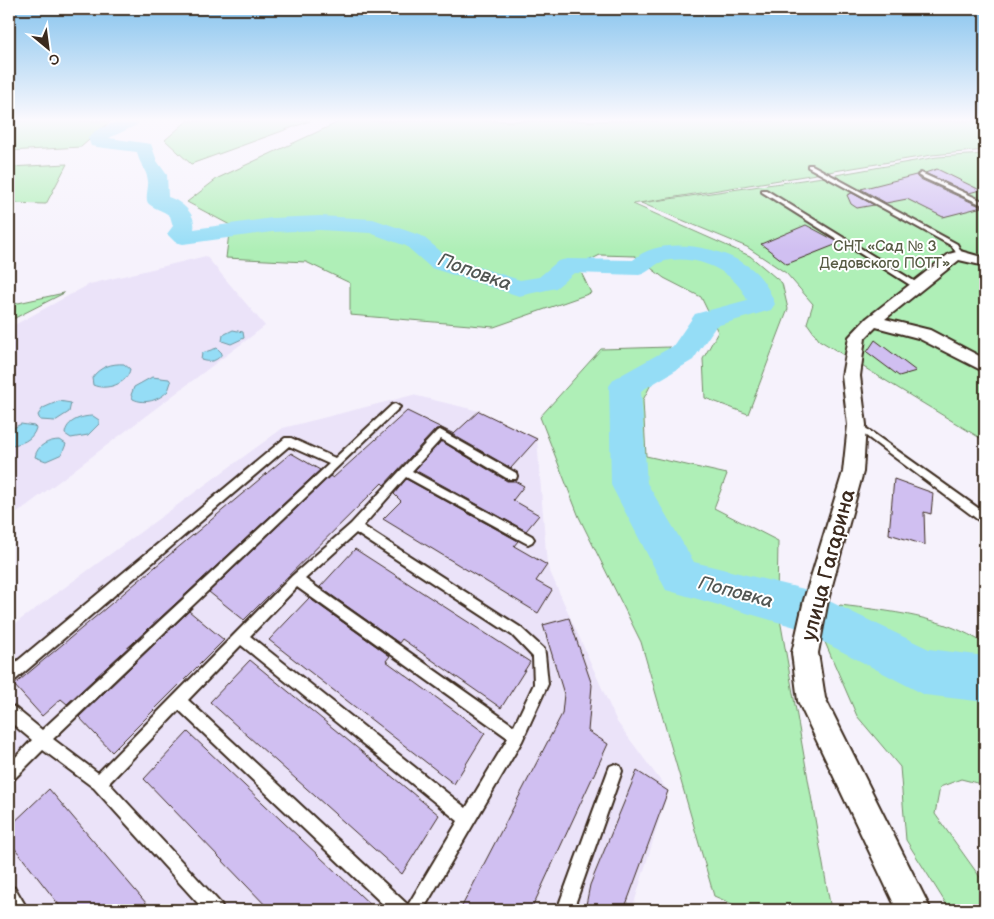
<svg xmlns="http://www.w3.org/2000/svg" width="994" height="919" font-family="'Balsamiq Sans',sans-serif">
  <rect width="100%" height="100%" fill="#f6f2fc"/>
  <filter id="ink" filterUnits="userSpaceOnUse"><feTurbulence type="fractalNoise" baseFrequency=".02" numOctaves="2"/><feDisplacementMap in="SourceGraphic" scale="10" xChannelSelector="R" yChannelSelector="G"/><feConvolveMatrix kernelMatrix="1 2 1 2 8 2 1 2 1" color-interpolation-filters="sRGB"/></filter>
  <g filter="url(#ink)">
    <g fill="#ebe3f9">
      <polygon points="206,256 265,326 9,519 9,328 90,284"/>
      <polygon points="413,395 479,411 537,439 547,565 617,722 668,791 632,910 9,910 9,628 283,428"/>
    </g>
    <g fill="#afefb7" stroke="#758c6a">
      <polygon points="9,121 111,121 81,147 9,151"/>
      <polygon points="187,121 310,121 191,164 165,140"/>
      <polygon points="341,121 985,121 985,150 932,155 633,204 750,256 782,283 788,309 748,414 705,398 703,359 718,332 701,297 664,278 635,256 600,255 578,266 591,293 494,327 350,315 350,283 306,262 226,258 230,225 187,202 218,178"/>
      <polygon points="985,154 985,441 819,340 807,323 813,304 786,273 747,247 641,203 830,176 937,157"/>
      <polygon points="67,164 46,204 9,203 9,167"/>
      <polygon points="64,293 9,321 9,305"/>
      <polygon points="670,347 643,400 646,456 727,474 714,508 778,541 777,602 831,910 746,910 714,896 641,642 579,517 540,417 601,349"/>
      <path d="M840,605C889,611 943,616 985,644V785L961,779L940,787L935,814L982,880V910H950L906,840L900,767L857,716L824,640L827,621Z"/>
    </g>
    <g fill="#95ddf6" stroke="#7195a0">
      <polygon points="233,330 243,332 244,338 231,344 222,341 223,335"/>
      <path d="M217,348L222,353C219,361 209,363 201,360L202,353Z"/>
      <path d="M124,364L130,369C128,384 106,391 93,385L92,378C99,367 112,363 124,364Z"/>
      <path d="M152,377L169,379L171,382L168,391C159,400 145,405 133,399L131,395L134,387Z"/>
      <polygon points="59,401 71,403 69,412 55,421 40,420 38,415 43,408"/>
      <path d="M93,416L99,420V424L88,435L71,438L65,434C66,421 81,416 93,416Z"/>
      <path d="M21,424L34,426L36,428C33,440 20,445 9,445V430Z"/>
      <path d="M60,440L66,444L62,454L46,461L35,457C37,445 49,440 60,440Z"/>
    </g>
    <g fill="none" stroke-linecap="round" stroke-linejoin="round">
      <path fill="#95ddf6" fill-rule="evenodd" d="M117,121H139L137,125L109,138L151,144L157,161L167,175L168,197C181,201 197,214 194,229L272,218L320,216L373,219L422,236L449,258L520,280L539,277L558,261L567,259L633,260C662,234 724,247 752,269C763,278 770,291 775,304L771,310L716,326L693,360L641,391L647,483L694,562L804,589L929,649L985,656V702L925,695L795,627L666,590L611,485L609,386L614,379L673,346L695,314L747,300C735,270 693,253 662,262C653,265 649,273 639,275L574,273L556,288L519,296L431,268L406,246L370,233L320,230L272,232L183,244L175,242L167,234L173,226L170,216C163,210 155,209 149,204C144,200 149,187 148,181C147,170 139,164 137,152L97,147L91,146L88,138L95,131Z"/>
    </g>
    <g fill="#d0bff1" stroke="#3b2a1e">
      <polygon points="937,169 980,190 969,193 925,173"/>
      <polygon points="916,175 918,178 982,207 943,217 907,199 886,203 861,189"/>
      <polygon points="852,193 874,205 857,208 851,204 847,195"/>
      <polygon points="806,225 840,243 787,264 761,244"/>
      <polygon points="875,340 916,371 899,376 867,352"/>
      <polygon points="407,411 454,434 479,411 537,439 511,468 441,428 436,429 384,485 382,483 244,620 209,592 330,476 333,478"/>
      <polygon points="441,441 507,481 515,481 524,486 513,500 539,515 526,531 415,470"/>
      <polygon points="291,453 320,470 67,704 61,699 42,716 14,685"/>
      <polygon points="406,479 518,541 514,546 547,565 536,581 552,590 538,613 383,519 401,501 394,494"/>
      <polygon points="894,479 933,493 931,514 924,512 925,545 889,534"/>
      <polygon points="355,549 530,662 501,708 402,639 399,643 320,587"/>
      <polygon points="309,598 390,656 386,661 485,733 454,784 269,640"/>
      <polygon points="189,611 224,640 112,752 79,717"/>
      <polygon points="569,618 592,685 588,731 608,744 531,910 460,910 562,714 564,694 543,625"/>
      <polygon points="250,660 439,815 402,874 210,702"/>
      <polygon points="188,732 376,910 270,910 144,779"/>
      <polygon points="637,771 668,791 624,910 585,910 590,885"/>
      <polygon points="49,789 152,910 63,910 9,841 9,827"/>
    </g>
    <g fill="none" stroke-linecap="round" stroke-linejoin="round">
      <defs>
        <g id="service">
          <polygon points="808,165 812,165 957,244 963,255 958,256 952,246 808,167"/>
          <polygon points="921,173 985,202 985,206 919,176 918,175"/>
          <polygon points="762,190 766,190 922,286 921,288 915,288 762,192"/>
          <path d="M395,404L400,407L398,409L53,739L98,773L292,576L351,524L437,431L440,430L516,473L517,476L516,479H508L441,439L412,471L532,536L534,539L532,542L528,544L524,542L406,477L363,526L520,627L544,649L545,654L548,684L522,741L423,910H389L179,710L109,783L221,904L223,910H204L94,788L43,750L14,779L9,781V764L32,740L9,721V705L14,707L42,730L329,464L289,446L14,681L9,683V668L285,438H291L335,458L392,405ZM356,533L512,635L533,657L534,684L514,726L305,579ZM297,587L508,738L466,808L250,636ZM241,645L458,821L408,905L188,700Z"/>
          <polygon points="857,422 985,513 985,523 981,522 854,427 852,425 854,423"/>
          <polygon points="615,764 620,766 622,771 573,910 557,910 608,771 610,766"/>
          <polygon points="9,886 15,888 28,910 10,910 9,908"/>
        </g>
        <polygon id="minor" points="960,251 985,258 985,266 959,260 885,319 930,330 985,359 985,372 918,338 876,327 865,338 860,376 866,425 863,472 828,600 818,653 825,698 931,910 897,910 798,701 792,653 804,600 843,472 848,425 842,376 849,337 867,318 949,254"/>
      </defs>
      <use href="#service" stroke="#3b2a1e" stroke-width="4"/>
      <use href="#minor" stroke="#3b2a1e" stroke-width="4"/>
      <use href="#service" fill="#fff" fill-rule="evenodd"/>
      <use href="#minor" fill="#fff" fill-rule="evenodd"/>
    </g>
  </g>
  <linearGradient id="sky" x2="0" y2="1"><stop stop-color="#87c4ee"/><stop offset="0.48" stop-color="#fbf9fe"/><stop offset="1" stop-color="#fbf9fe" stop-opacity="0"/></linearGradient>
  <rect width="994" height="250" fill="url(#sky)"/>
  <g text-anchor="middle" stroke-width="4" stroke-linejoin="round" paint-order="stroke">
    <g font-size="15" fill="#585b44" stroke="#fff">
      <text x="885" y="251">СНТ «Сад № 3<tspan x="885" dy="17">Дедовского ПОТТ»</tspan></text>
    </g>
    <g font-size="19" font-style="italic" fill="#525754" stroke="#fff">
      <text transform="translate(475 271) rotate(20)" y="7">Поповка</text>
      <text transform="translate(736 591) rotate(15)" y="7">Поповка</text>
    </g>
    <g font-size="21" fill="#3b2a1e" stroke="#fff">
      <text transform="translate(828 565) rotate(-75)" y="7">улица Гагарина</text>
    </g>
  </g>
  <rect width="994" height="919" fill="none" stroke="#fff" stroke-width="30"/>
  <rect x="15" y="15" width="964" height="889" fill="none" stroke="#3b2a1e" stroke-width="2" filter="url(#ink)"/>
  <g transform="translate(48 48) rotate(151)" stroke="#ffffff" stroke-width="4" paint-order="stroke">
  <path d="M0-4L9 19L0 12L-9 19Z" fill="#3b2a1e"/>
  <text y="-8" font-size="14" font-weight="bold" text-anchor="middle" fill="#3b2a1e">С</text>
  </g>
</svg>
